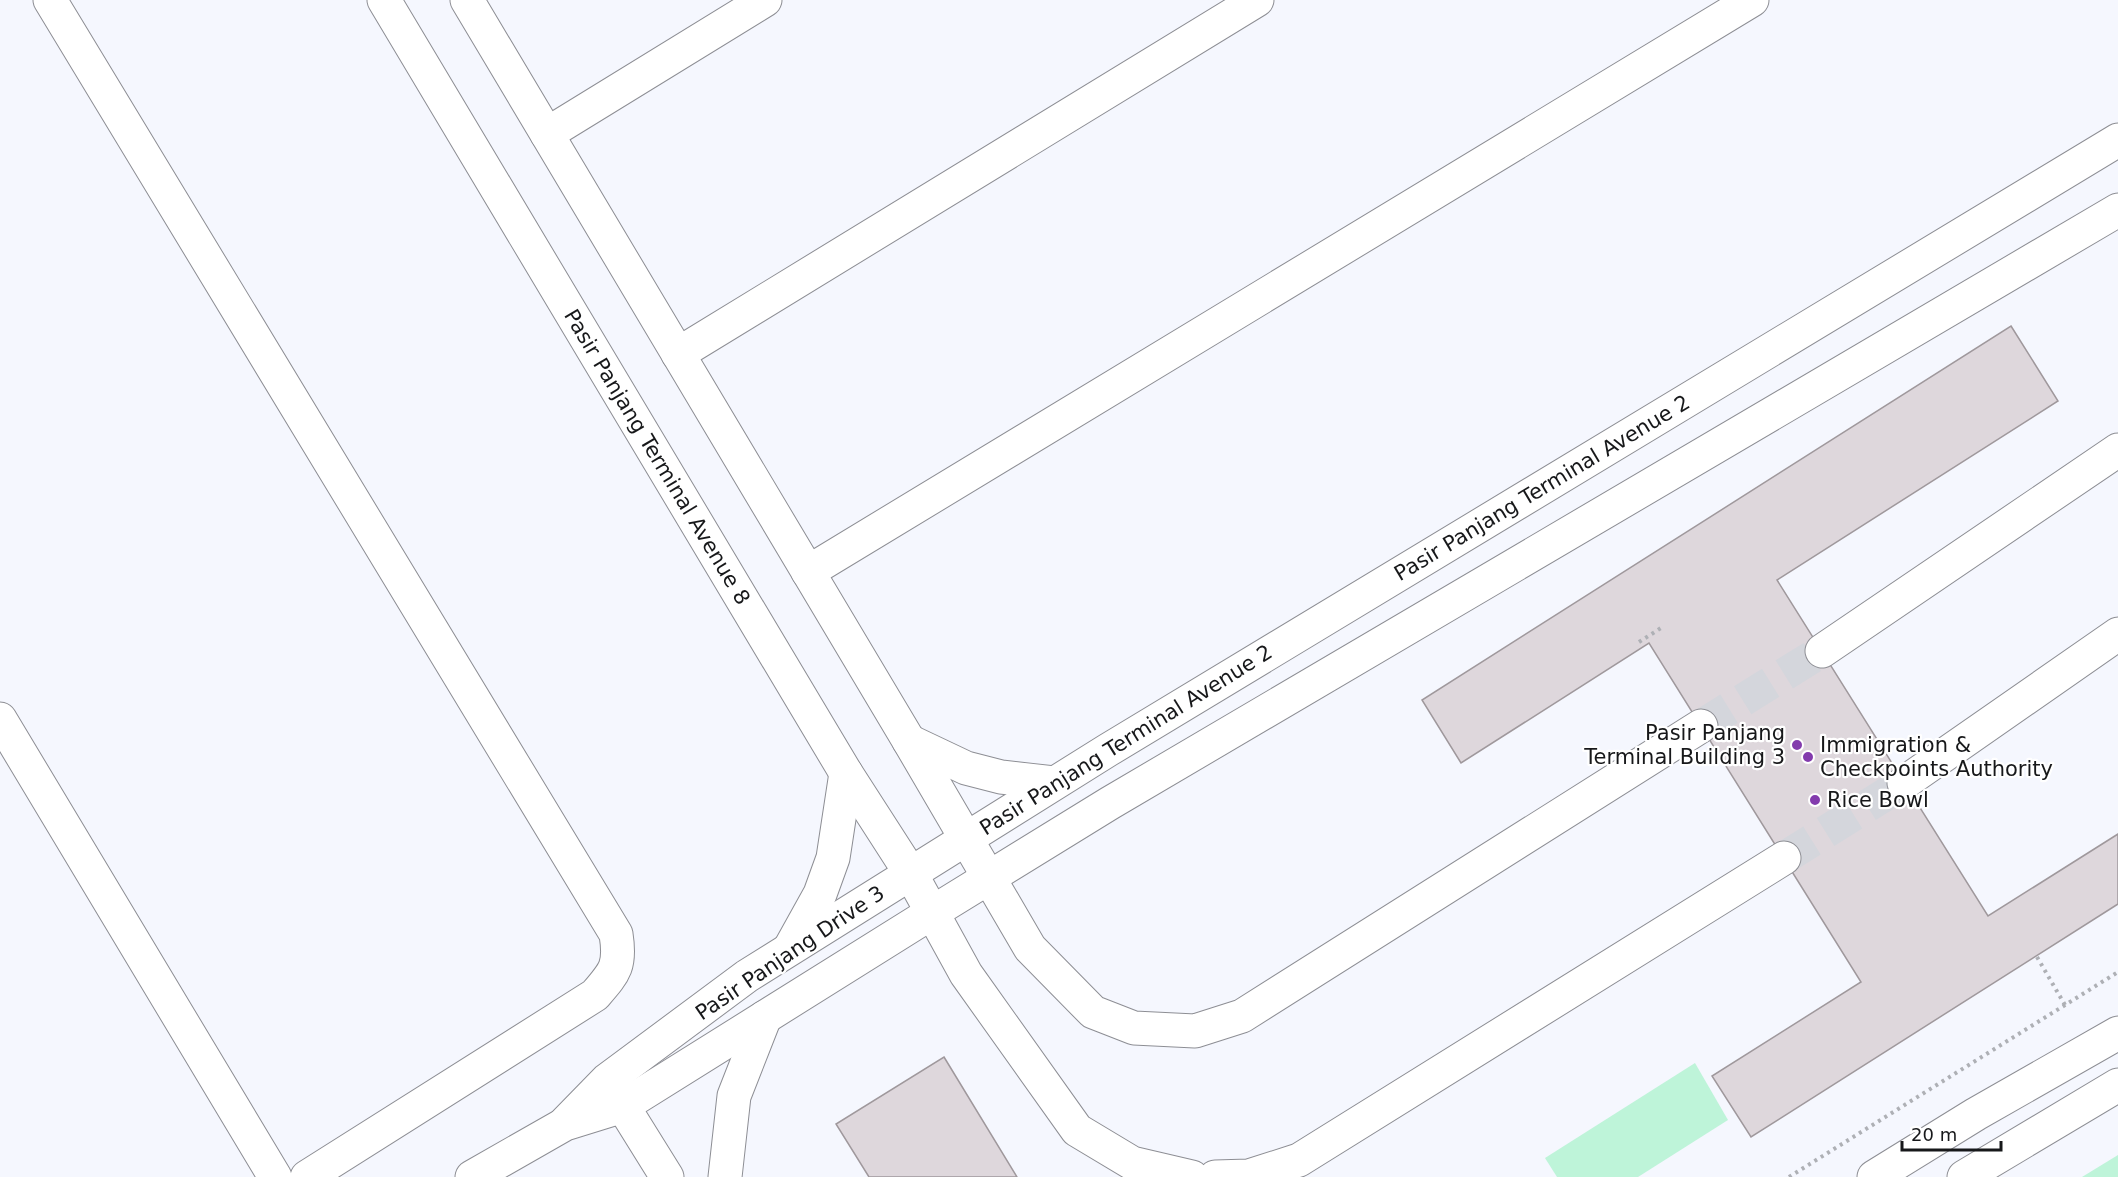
<svg xmlns="http://www.w3.org/2000/svg" width="2118" height="1177" font-family="'DejaVu Sans',sans-serif">
  <rect width="100%" height="100%" fill="#f5f7fe"/>
  <g fill="#bef4d9">
    <polygon points="1695,1063 1728,1120 1638,1177 1557,1177 1545,1158"/>
    <polygon points="2118,1155 2118,1177 2082,1177"/>
  </g>
  <g fill="#ded7dc" stroke="#9f989c" stroke-width="1.5">
    <polygon points="2011,326 2058,401 1777,580 1988,916 2118,834 2118,904 1751,1137 1712,1076 1861,982 1649,643 1461,763 1422,700"/>
    <polygon points="944,1057 1017,1177 869,1177 836,1124"/>
  </g>
  <g fill="none" stroke-linecap="round" stroke-linejoin="round">
    <g stroke="#d4d6dc" stroke-width="33" stroke-dasharray="33 16" stroke-linecap="butt">
      <polyline points="1701,726 1822,651"/>
      <polyline points="1784,858 1904,783"/>
    </g>
    <defs>
      <g id="minor">
        <path d="M50,0L616,934C621,966 615,972 595,995L307,1177"/>
        <polyline points="384,0 846,773 911,874 966,974 1077,1130 1132,1163 1192,1177"/>
        <polyline points="467,0 909,741 1030,948 1093,1012 1134,1028 1195,1031 1242,1016 1701,726"/>
        <polyline points="547,134 765,0"/>
        <polyline points="678,354 1257,0"/>
        <polyline points="808,572 1752,0"/>
        <polyline points="1822,651 2118,450"/>
        <polyline points="0,719 275,1177"/>
        <polyline points="909,741 966,768 1001,777 1054,783"/>
        <polyline points="1904,783 2118,634"/>
        <polyline points="790,948 820,894 833,858 846,773"/>
        <polyline points="611,1087 667,1177"/>
        <polyline points="566,1122 607,1080 747,976 1108,750 2118,140"/>
        <polyline points="472,1177 565,1124 623,1106 933,912 1110,803 2118,210"/>
        <polyline points="725,1177 734,1096 765,1017"/>
        <polyline points="1215,1177 1249,1176 1299,1160 1784,858"/>
        <polyline points="1874,1177 1976,1114 2118,1033"/>
        <polyline points="1964,1177 2118,1085"/>
      </g>
    </defs>
    <use href="#minor" stroke="#8d8e94" stroke-width="35"/>
    <g stroke="#aeb0b5" stroke-width="4" stroke-dasharray="3 4.5" stroke-linecap="butt">
      <polyline points="1639,642 1661,628"/>
      <polyline points="2037,957 2065,1005"/>
      <polyline points="1789,1177 2118,972"/>
    </g>
    <use href="#minor" stroke="#fff" stroke-width="33"/>
  </g>
  <g fill="#833bad" stroke="#fff" stroke-width="2">
    <circle cx="1797" cy="745" r="6"/>
    <circle cx="1808" cy="757" r="6"/>
    <circle cx="1815" cy="800" r="6"/>
  </g>
  <g text-anchor="middle" stroke-width="4.5" stroke-linejoin="round" paint-order="stroke">
    <g font-size="21" fill="#17181a" stroke="#fff">
      <text transform="translate(657 457) rotate(59)" y="7">Pasir Panjang Terminal Avenue 8</text>
      <text transform="translate(1542 488) rotate(-31)" y="7">Pasir Panjang Terminal Avenue 2</text>
      <text transform="translate(1126 740) rotate(-32)" y="7">Pasir Panjang Terminal Avenue 2</text>
      <text transform="translate(790 953) rotate(-34)" y="7">Pasir Panjang Drive 3</text>
    </g>
    <g font-size="21" fill="#17181a" stroke="#fff" text-anchor="start">
      <text x="1785" y="740" text-anchor="end">Pasir Panjang<tspan x="1785" dy="24">Terminal Building 3</tspan></text>
      <text x="1820" y="752">Immigration &amp;<tspan x="1820" dy="24">Checkpoints Authority</tspan></text>
      <text x="1827" y="807">Rice Bowl</text>
    </g>
  </g>
  <path d="M1902 1141v9h99v-9" fill="none" stroke="#17181a" stroke-width="3"/>
  <text x="1911" y="1141" font-size="18" fill="#17181a" stroke="#ffffff" stroke-width="4.5" paint-order="stroke">20 m</text>
</svg>
